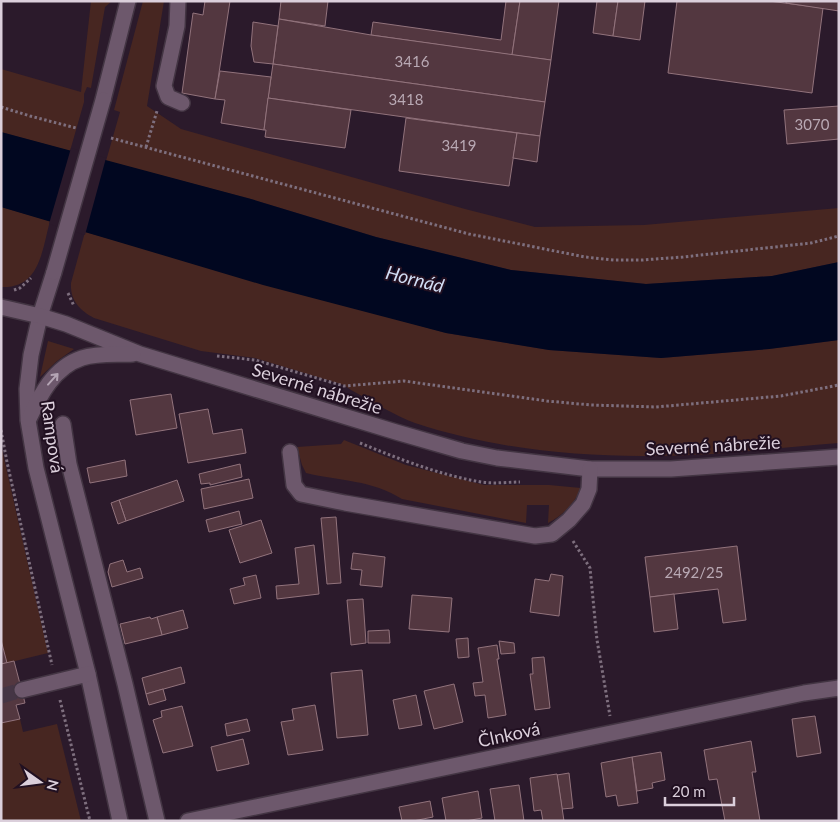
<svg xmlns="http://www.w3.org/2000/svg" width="840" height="822" font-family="Lato,sans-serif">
  <rect width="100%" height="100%" fill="#2b1a2b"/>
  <g fill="#472621">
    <polygon points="91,1 112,1 105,7 91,88 87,87 84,94 84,102 70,151 1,132 1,69 81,92"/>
    <polygon points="143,1 164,1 147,106 181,129 465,209 535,227 644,225 839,208 839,262 772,276 646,284 511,270 376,237 251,199 106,161 120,112 114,110"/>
    <path d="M1,207L50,221C42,250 40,289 1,287Z"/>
    <path d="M85,232L446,333L549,350L661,358L769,349L839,340V443C774,448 708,457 642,456C566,456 488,447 415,423C395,416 370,400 351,390L344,385L255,358L201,351L94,318C80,310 70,301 71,283Z"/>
    <polygon points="48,341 74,349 57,361 40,377"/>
    <path d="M344,440L406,465L484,485H549L581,488C575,503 562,516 548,523L549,505H527L526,523L402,499C372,480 340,481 306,473L302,465L297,447L341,444Z"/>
    <polygon points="1,445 48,653 7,663 1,640"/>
    <polygon points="20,719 23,732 57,724 81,821 1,821 1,723"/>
  </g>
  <polygon fill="#010720" points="1,132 251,199 376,237 511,270 646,284 772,276 839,262 839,340 769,349 661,358 549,350 446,333 263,285 1,207"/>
  <polygon fill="#2b1a2b" points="71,148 106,158 85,235 49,224"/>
  <g fill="#533740" stroke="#92737c">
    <polygon points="205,1 230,1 215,99 182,93 193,13 203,15"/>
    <polygon points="281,1 328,1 325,26 279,19"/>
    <polygon points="506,1 520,1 512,55 371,35 373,22 501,40"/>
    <polygon points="520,1 559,1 551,60 512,55"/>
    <polygon points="597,1 618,1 613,36 593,33"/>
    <polygon points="618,1 645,1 640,40 613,36"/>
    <polygon points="677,1 769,1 823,8 812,93 668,73"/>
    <polygon points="786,1 839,1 839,11 786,3"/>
    <polygon points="279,19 371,35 551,60 545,102 273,64"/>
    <polygon points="253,22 278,26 273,64 254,62 251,46"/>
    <polygon points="273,64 545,102 540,136 268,98"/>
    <polygon points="220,71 271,77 264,130 221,123 225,100 215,99"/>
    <polygon points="268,98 351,110 345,148 265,137 266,130 264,130"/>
    <polygon points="839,106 839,139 787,144 784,110"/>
    <polygon points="406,118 517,133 509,186 399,171"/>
    <polygon points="517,133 540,136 537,162 513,158"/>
    <polygon points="171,394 177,428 136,435 130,400"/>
    <polygon points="208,409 213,434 242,429 246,453 188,463 179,414"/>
    <polygon points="125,460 127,476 90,483 87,468"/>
    <polygon points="240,464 242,477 210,485 210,483 201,484 199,474"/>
    <polygon points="249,479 253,498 204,509 201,489"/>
    <polygon points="177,480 184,501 126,521 119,500"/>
    <polygon points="119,500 126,521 118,524 111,503"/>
    <polygon points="239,511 242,524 209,532 206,520"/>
    <polygon points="336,517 341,583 327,584 321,518"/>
    <polygon points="261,520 272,553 240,563 229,530"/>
    <polygon points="314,545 319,594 277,599 276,586 299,584 295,548"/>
    <polygon points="737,546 746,620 723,623 718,589 650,597 645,557"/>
    <polygon points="353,553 385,557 382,587 360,585 362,570 351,569"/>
    <polygon points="123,560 127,572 140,568 143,578 112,587 108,572 110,564"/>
    <polygon points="551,574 563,576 559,616 530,612 535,579 549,581"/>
    <polygon points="256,575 261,598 234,604 230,589 245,585 243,578"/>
    <polygon points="674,594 678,629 654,632 650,597"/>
    <polygon points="412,595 452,598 449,632 409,629"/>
    <polygon points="363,599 366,643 351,645 347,600"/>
    <polygon points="183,610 188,628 162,635 157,617"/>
    <polygon points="150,617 151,619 157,617 162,635 125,644 120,624"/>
    <polygon points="389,630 390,643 368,643 368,631"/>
    <polygon points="468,638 469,657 458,658 456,639"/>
    <polygon points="1,640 7,663 1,664"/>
    <polygon points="499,641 514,643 515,653 501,654"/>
    <polygon points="497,645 499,659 497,659 506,715 488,718 485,695 475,696 473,683 483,682 478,648"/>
    <polygon points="544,657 550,708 535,710 530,674 533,674 532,658"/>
    <polygon points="14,661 25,703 16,705 20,719 1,723 1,664"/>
    <polygon points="181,667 185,683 146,694 142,678"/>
    <polygon points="362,670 368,735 337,738 331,673"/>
    <polygon points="454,684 463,722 434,729 424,691"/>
    <polygon points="163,689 166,700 149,705 146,694"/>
    <polygon points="416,695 422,725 399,729 393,700"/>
    <polygon points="315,705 323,750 288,755 281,722 294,720 292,709"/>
    <polygon points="182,706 193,746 163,753 153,720 162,717 161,711"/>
    <polygon points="815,716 821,753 797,757 792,719"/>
    <polygon points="247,719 250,731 227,736 225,724"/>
    <polygon points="243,739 249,764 217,771 211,747"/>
    <polygon points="751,741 756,772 752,772 760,821 725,821 717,779 709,780 704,750"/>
    <polygon points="661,752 665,780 652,783 653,788 637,791 632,757"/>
    <polygon points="632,757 638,803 618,806 616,795 606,797 601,763"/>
    <polygon points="569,773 573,808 562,809 557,775"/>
    <polygon points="557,774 564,821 543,821 541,810 534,811 530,778"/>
    <polygon points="519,785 524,821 495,821 490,789"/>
    <polygon points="478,791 482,818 466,821 446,821 442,798"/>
    <polygon points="430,801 433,817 413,821 402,821 399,807"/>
  </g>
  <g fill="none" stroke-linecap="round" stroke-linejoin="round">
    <polyline stroke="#453545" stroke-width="15" stroke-dasharray="15 8" stroke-linecap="butt" points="1,696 22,690"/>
    <defs>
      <g id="minor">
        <polyline points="178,1 177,26 164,86 168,97 182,103"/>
        <polyline points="103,100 128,1"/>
        <polyline points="54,272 40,316 31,355 27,389 28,420 36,468 88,674 120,821"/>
        <polyline points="1,307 40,316 66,324 140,354 396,432 462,451 497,458 590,469 671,469 839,457"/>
        <path d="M29,419C40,395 54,367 82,358C98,353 116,355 133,354"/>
        <polyline points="63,424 69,464 125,684 157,821"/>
        <polyline points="290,452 294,485 301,494 345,503 535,536 552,534 569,520 583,504 589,489 590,469"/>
        <polyline points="22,690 88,674"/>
        <polyline points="188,821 804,693 839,688"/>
      </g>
    </defs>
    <use href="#minor" stroke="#433543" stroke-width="18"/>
    <g stroke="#7e6f7e" stroke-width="3" stroke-dasharray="2.5 2.5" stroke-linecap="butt">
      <polyline points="1,107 30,116 76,128"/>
      <polyline points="111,138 469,234 585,257 614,260 642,260 683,257 811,243 839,236"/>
      <polyline points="146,147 157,111"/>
      <polyline points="14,290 20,288 31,278"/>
      <polyline points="68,293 74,306"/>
      <polyline points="217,356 255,360 344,386 404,381 547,401 591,405 656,407 781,396 839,385"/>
      <polyline points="1,430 7,462 52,665"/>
      <path d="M360,443C399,459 440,475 481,482C494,484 508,482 520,482"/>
      <polyline points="573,541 590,568 597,640 610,716"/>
      <polyline points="60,700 90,821"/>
    </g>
    <use href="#minor" stroke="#6d586c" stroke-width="15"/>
    <defs>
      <polyline id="minor-bridge" points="54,272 103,100"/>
    </defs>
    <use href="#minor-bridge" stroke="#433543" stroke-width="18" stroke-linecap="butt"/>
    <use href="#minor-bridge" stroke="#6d586c" stroke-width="15"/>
  </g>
  <defs><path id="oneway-shaft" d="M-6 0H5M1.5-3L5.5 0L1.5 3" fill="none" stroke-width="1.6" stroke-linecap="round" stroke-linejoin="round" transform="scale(1.25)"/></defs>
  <use stroke="#b4a5b4" href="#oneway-shaft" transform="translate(53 379) rotate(-48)"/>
  <g text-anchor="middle" stroke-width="4" stroke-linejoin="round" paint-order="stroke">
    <g font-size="15" fill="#b9a9b4">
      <text x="412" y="67">3416</text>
      <text x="406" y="105">3418</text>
      <text x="812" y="130">3070</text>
      <text x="459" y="151">3419</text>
      <text x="694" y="578">2492/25</text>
    </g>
    <g font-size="18" fill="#dbcfdb" stroke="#211021">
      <text transform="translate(317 389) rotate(17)" y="6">Severné nábrežie</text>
      <text transform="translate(52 437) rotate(82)" y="6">Rampová</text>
      <text transform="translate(713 446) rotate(-3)" y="6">Severné nábrežie</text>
      <text transform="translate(509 735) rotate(-12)" y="6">Člnková</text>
    </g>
    <g font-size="19" font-style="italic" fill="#d1ddf4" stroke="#211021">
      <text transform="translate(415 279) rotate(14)" y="7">Hornád</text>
    </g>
  </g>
  <rect width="840" height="822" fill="none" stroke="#dbcfdb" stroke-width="5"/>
  <g transform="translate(40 782) rotate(104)" stroke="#211021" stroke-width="4" paint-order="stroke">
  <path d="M0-4L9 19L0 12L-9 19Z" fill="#dbcfdb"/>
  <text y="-8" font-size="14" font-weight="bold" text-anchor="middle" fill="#dbcfdb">N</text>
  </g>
  <path d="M665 797v8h69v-8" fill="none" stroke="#dbcfdb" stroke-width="2.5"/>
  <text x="672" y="797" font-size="15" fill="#dbcfdb" stroke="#211021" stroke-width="4" paint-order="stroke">20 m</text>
</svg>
